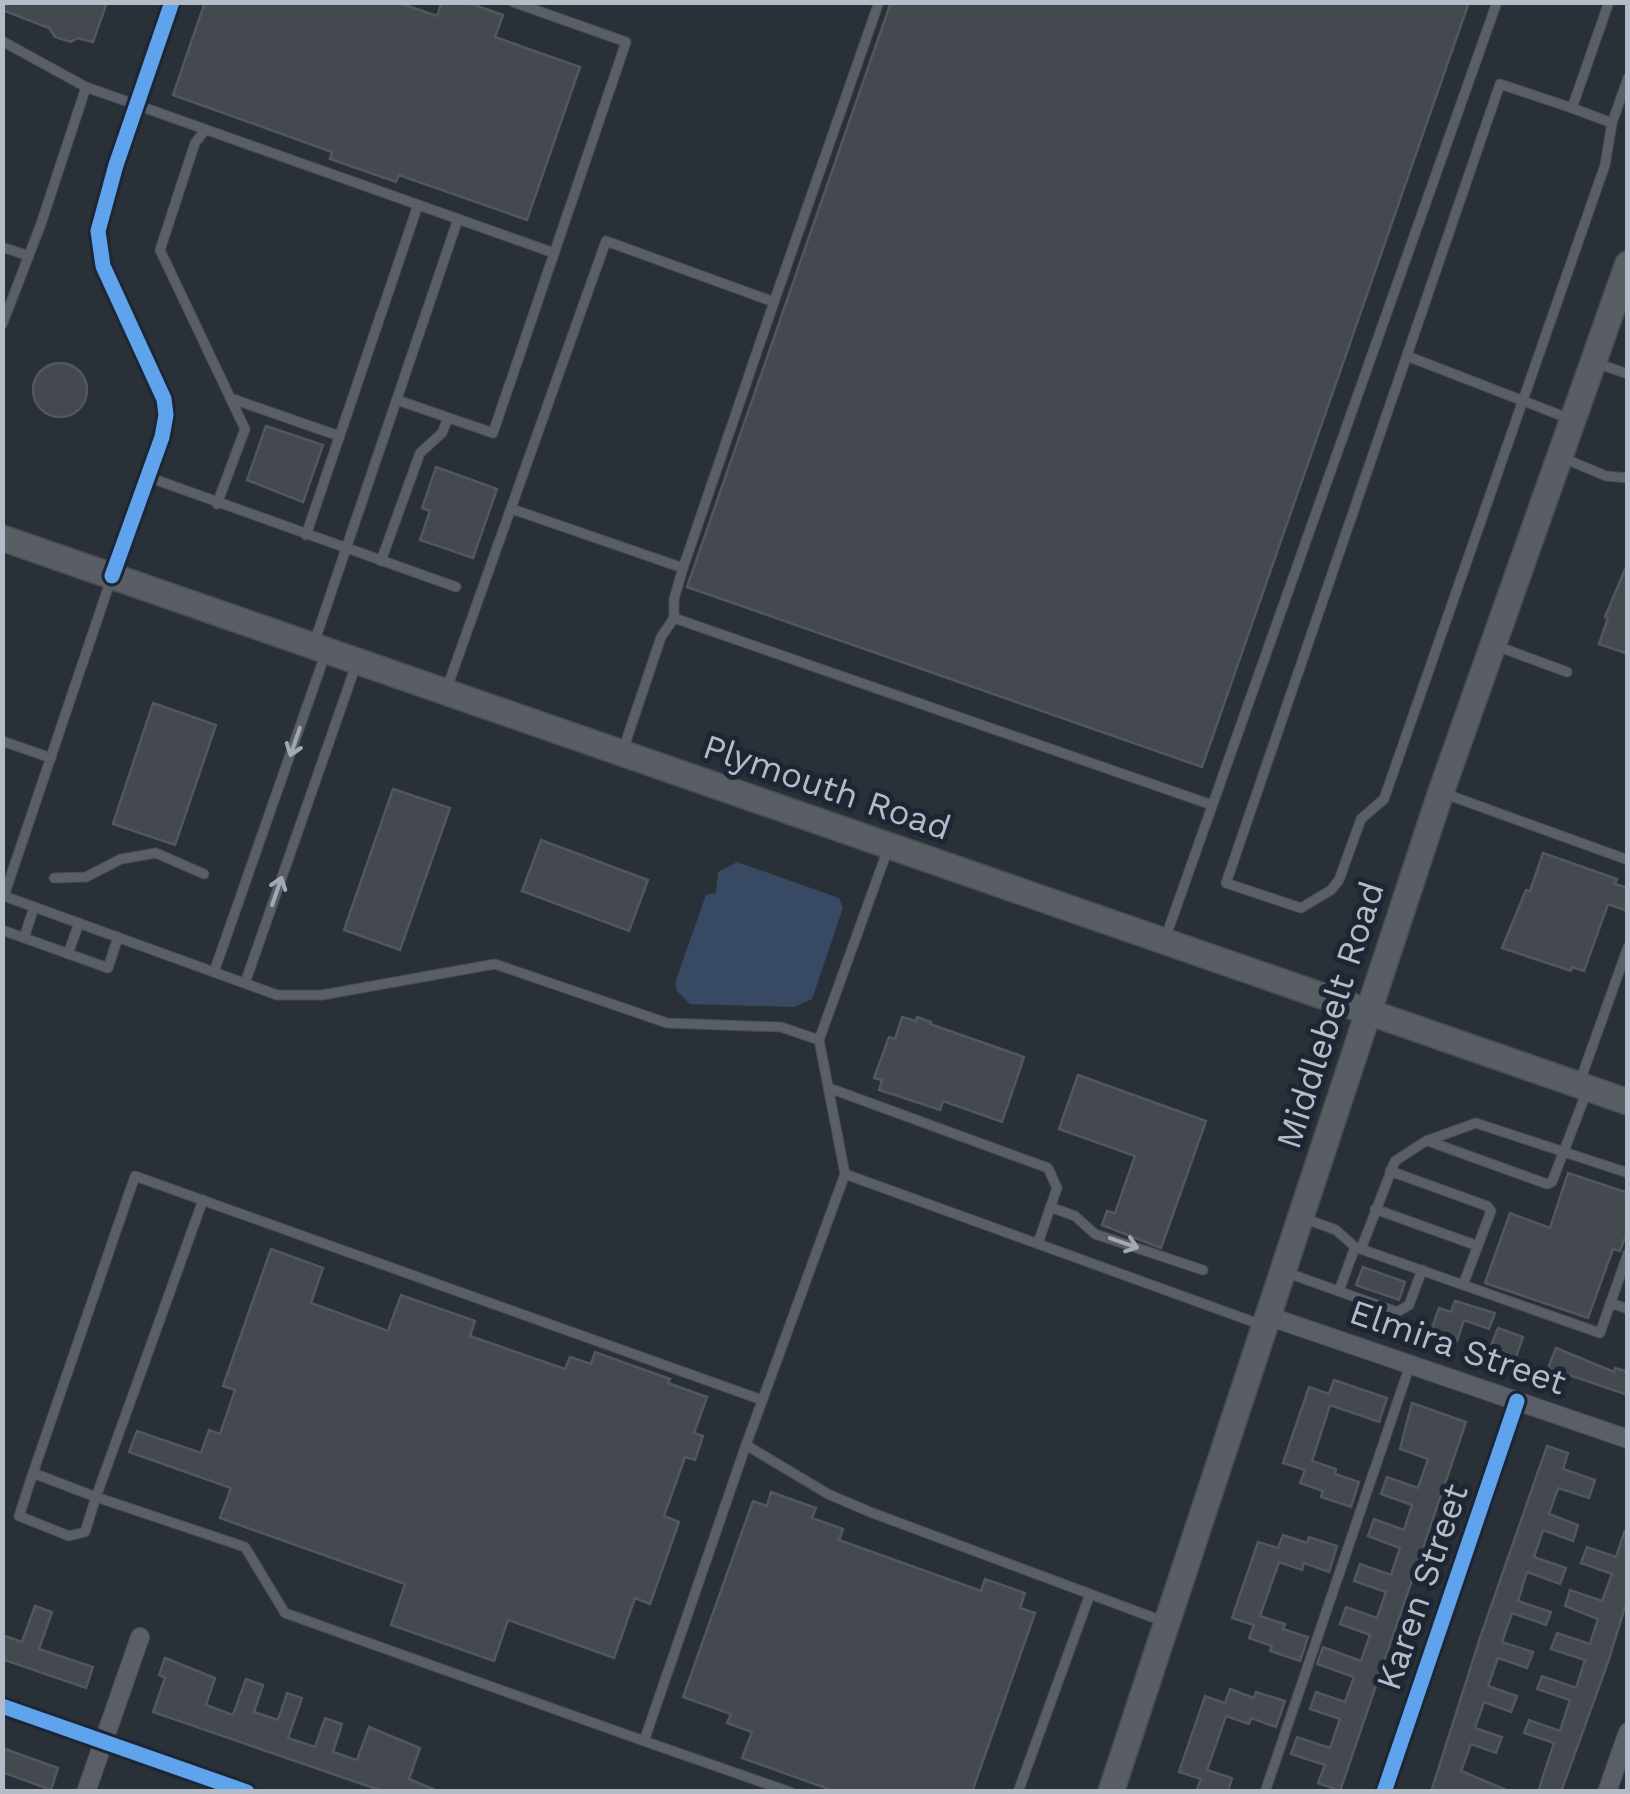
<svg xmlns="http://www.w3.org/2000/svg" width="1630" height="1794" font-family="'Work Sans',sans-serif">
  <rect width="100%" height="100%" fill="#2a3038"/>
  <polygon fill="#384963" points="737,862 839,898 843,908 812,999 794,1007 690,1004 676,990 676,980 706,895 716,893 718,872"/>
  <g fill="#444950" stroke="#52575f" stroke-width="2.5">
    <polygon points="2,2 107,2 93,42 77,38 71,42 55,37 49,28 2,10"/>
    <polygon points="205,2 397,2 437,16 442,2 466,2 503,15 495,37 580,67 527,220 399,175 396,182 330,159 332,152 173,95"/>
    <polygon points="891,2 1469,2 1202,767 687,587"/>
    <circle cx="60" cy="390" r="27"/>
    <polygon points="266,426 323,445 303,502 247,480"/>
    <polygon points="436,467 497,489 473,558 420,540 430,511 422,508"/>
    <polygon points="1626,567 1628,567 1628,654 1599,644 1608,618 1605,617"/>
    <polygon points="153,703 216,725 175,845 113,824"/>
    <polygon points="393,789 450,808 400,950 344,930"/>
    <polygon points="541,840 648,880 629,931 522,891"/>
    <polygon points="1543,853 1617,879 1615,884 1628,888 1628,911 1608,904 1584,971 1572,967 1571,971 1502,948 1526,890 1530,891"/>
    <polygon points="902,1017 916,1021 917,1017 931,1022 930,1024 1024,1057 1002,1122 943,1101 940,1110 879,1090 882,1080 874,1078 889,1037 895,1039"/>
    <polygon points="1078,1075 1206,1121 1161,1248 1102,1225 1107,1211 1115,1213 1135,1156 1059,1129"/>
    <polygon points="1568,1173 1628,1193 1628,1229 1620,1251 1613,1249 1588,1318 1485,1283 1510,1213 1550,1228"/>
    <polygon points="271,1249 323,1268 311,1303 388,1331 401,1295 475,1321 470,1336 565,1369 570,1357 591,1364 595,1352 670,1379 668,1383 707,1397 694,1433 703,1436 695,1460 685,1457 664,1516 679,1522 650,1604 635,1598 614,1658 508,1620 494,1661 391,1625 405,1584 220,1518 231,1488 129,1452 137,1431 201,1453 209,1430 220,1434 235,1390 223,1386"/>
    <polygon points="1363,1267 1405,1282 1399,1300 1356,1285"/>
    <polygon points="1455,1301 1495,1313 1489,1329 1464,1320 1457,1341 1432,1328 1439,1308 1451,1312"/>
    <polygon points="1498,1328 1523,1337 1516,1357 1490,1348"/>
    <polygon points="1556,1348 1614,1372 1615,1368 1628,1372 1628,1395 1548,1368"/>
    <polygon points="1334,1380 1387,1398 1379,1422 1330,1405 1312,1461 1336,1469 1335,1474 1359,1482 1351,1507 1321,1497 1323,1491 1300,1483 1305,1470 1283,1463 1309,1387 1329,1394"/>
    <polygon points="1412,1403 1466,1422 1340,1791 1318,1783 1325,1765 1291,1754 1297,1737 1330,1748 1340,1719 1310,1709 1316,1692 1345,1702 1354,1677 1317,1664 1323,1647 1361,1661 1370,1635 1340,1624 1346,1607 1377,1618 1386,1592 1354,1581 1360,1564 1391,1575 1400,1548 1368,1536 1374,1519 1404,1530 1412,1505 1381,1494 1387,1477 1418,1488 1428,1459 1400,1449"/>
    <polygon points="1547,1446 1568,1453 1563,1469 1595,1480 1589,1498 1558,1488 1549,1514 1578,1525 1573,1541 1543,1530 1534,1557 1566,1568 1560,1584 1527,1572 1518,1601 1551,1612 1546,1625 1512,1613 1502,1642 1533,1652 1527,1668 1498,1658 1488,1686 1517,1696 1511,1712 1484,1702 1475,1728 1502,1737 1496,1753 1471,1744 1461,1771 1511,1792 1431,1792 1480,1638"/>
    <polygon points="771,1492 816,1508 812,1518 843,1529 839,1540 981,1591 985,1579 1025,1593 1020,1608 1035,1613 972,1792 837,1792 742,1758 752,1732 727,1723 731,1714 683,1697 753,1501 767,1506"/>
    <polygon points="1625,1530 1628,1597 1608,1662 1561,1792 1538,1792 1554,1743 1524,1733 1529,1720 1560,1731 1570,1700 1537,1689 1542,1676 1576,1688 1585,1660 1551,1649 1557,1633 1590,1644 1598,1619 1565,1606 1570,1590 1602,1601 1612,1574 1581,1563 1587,1547 1616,1557"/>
    <polygon points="1283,1535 1307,1543 1309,1537 1337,1546 1329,1572 1304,1563 1302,1570 1279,1562 1260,1616 1285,1624 1283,1629 1308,1637 1300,1661 1270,1651 1272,1646 1249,1638 1254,1625 1232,1618 1258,1542 1278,1548"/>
    <polygon points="35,1606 52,1612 39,1649 93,1667 86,1688 2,1659 2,1635 22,1642"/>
    <polygon points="165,1658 215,1678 206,1705 233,1715 246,1679 263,1685 254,1712 278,1720 287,1693 302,1698 288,1738 315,1747 325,1718 342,1724 333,1752 357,1760 369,1727 420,1748 409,1779 440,1792 385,1792 153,1712 165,1678 159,1675"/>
    <polygon points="1230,1689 1254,1698 1256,1692 1285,1701 1276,1727 1251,1718 1249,1724 1226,1716 1207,1770 1232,1778 1228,1792 1196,1792 1201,1779 1179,1772 1205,1696 1225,1703"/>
    <polygon points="2,1748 58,1768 51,1790 2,1772"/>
  </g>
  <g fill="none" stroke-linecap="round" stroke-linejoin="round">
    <defs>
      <g id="service">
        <polyline points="1609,2 1572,108 1500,84 1226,883 1301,908 1331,890 1339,880 1361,819 1384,799 1605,165 1612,123 1628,78"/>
        <polyline points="2,41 86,87 554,253"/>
        <polyline points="1572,108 1612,123"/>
        <polyline points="205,130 195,143 160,250 245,429 217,504"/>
        <polyline points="2,247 29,256"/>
        <polyline points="774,302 879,2"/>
        <polyline points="2,325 41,224 86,87"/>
        <polyline points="1407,356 1570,419"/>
        <polyline points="1596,363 1628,374"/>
        <polyline points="230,398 339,436"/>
        <polyline points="397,400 493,433 626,42 513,2"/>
        <polyline points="1563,458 1606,476 1628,478"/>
        <polyline points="148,477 456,587"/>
        <polyline points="512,509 683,568 674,599 674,618"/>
        <polyline points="306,535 418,205"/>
        <polyline points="381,561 420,453 442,433 448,418"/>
        <polyline points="111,579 4,896 277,995 322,995 495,964 667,1023 781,1027 819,1040"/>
        <polyline points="314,643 458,219"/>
        <polyline points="1494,645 1567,672"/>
        <polyline points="447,688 606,241 774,302 683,568"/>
        <polyline points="2,741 51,758"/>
        <polyline points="623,750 661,637 674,618 1212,805"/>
        <polyline points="1443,793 1628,860"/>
        <polyline points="54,878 86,877 121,859 156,853 204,874"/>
        <polyline points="2,930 108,968 118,937"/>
        <polyline points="24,938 34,907"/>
        <polyline points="1165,939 1497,2"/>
        <polyline points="68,954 79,923"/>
        <polyline points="214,972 326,652"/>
        <polyline points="245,983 356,665"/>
        <polyline points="1580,1081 1628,947"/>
        <polyline points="829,1088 1048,1168 1057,1188 1038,1243"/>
        <polyline points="1428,1141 1547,1184 1552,1182 1587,1091"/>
        <polyline points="1390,1171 1487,1206 1491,1211 1463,1285"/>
        <polyline points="845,1174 819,1040 889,846"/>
        <polyline points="203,1200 96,1497 245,1547 285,1613 644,1741"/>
        <polyline points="1050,1207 1075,1216 1095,1234 1203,1270"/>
        <polyline points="1375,1209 1478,1246"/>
        <polyline points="1303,1218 1336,1230 1355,1247 1600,1333 1628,1253"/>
        <polyline points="1361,1249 1395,1161 1426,1141 1476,1123 1628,1173"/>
        <polyline points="1285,1272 1397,1312 1409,1305 1422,1270"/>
        <polyline points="1339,1291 1355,1247"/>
        <polyline points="1610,1303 1628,1309"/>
        <polyline points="746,1445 845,1174 1262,1325"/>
        <polyline points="33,1473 19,1516 69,1536 85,1532 96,1497 33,1473 135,1176 762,1400"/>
        <polyline points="790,1792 644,1741 746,1445 828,1494 870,1512 1165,1622"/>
        <polyline points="1018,1792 1090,1594"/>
        <polyline points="1265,1792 1410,1365"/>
      </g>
      <g id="minor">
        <polyline points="112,576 162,437 166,415 164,399 103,266 98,231 116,165 172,2"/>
        <polyline points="1268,1316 1628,1439"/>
        <polyline points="2,1706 247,1792"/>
        <polyline points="86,1792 140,1637"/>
        <polyline points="1384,1792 1517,1401"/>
        <polyline points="1607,1792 1628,1732"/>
      </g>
      <g id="secondary">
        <polyline points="2,538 1628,1102"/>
        <polyline points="1111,1792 1441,792 1628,264"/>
      </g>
    </defs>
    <use href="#service" stroke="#484c53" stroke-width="11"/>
    <use href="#minor" stroke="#484c53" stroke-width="20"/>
    <use href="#secondary" stroke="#484c53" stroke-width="28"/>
    <use href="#service" stroke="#5a5e66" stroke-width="9"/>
    <use href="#minor" stroke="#5a5e66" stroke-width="18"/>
    <use href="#secondary" stroke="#595d64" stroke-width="25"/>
    <defs>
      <g id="cycleway">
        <polyline points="112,576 162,437 166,415 164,399 103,266 98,231 116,165 172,2"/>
        <polyline points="2,1706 247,1792"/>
        <polyline points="1384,1792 1517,1401"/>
      </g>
    </defs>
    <use href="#cycleway" stroke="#1d2633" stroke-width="21"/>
    <use href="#cycleway" stroke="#60a3ed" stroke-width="15"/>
  </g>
  <defs><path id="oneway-shaft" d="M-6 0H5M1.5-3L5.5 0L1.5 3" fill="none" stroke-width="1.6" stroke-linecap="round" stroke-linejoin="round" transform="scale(2.5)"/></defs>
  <g stroke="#a2a9b5">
    <use href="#oneway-shaft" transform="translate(295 742) rotate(109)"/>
    <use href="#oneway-shaft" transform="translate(277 891) rotate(-71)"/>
    <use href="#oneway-shaft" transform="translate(1124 1243) rotate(19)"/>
  </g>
  <g text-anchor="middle" stroke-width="10" stroke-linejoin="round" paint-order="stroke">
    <g font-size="35" fill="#b4bcc9" stroke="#1d2633">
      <text transform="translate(827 787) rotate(19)" y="12">Plymouth Road</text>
      <text transform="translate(1330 1015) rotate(-72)" y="12">Middlebelt Road</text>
      <text transform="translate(1458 1347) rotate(19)" y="12">Elmira Street</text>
      <text transform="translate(1422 1587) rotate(-71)" y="12">Karen Street</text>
    </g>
  </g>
  <rect width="1630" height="1794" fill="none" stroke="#b4bcc9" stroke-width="10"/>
</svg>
